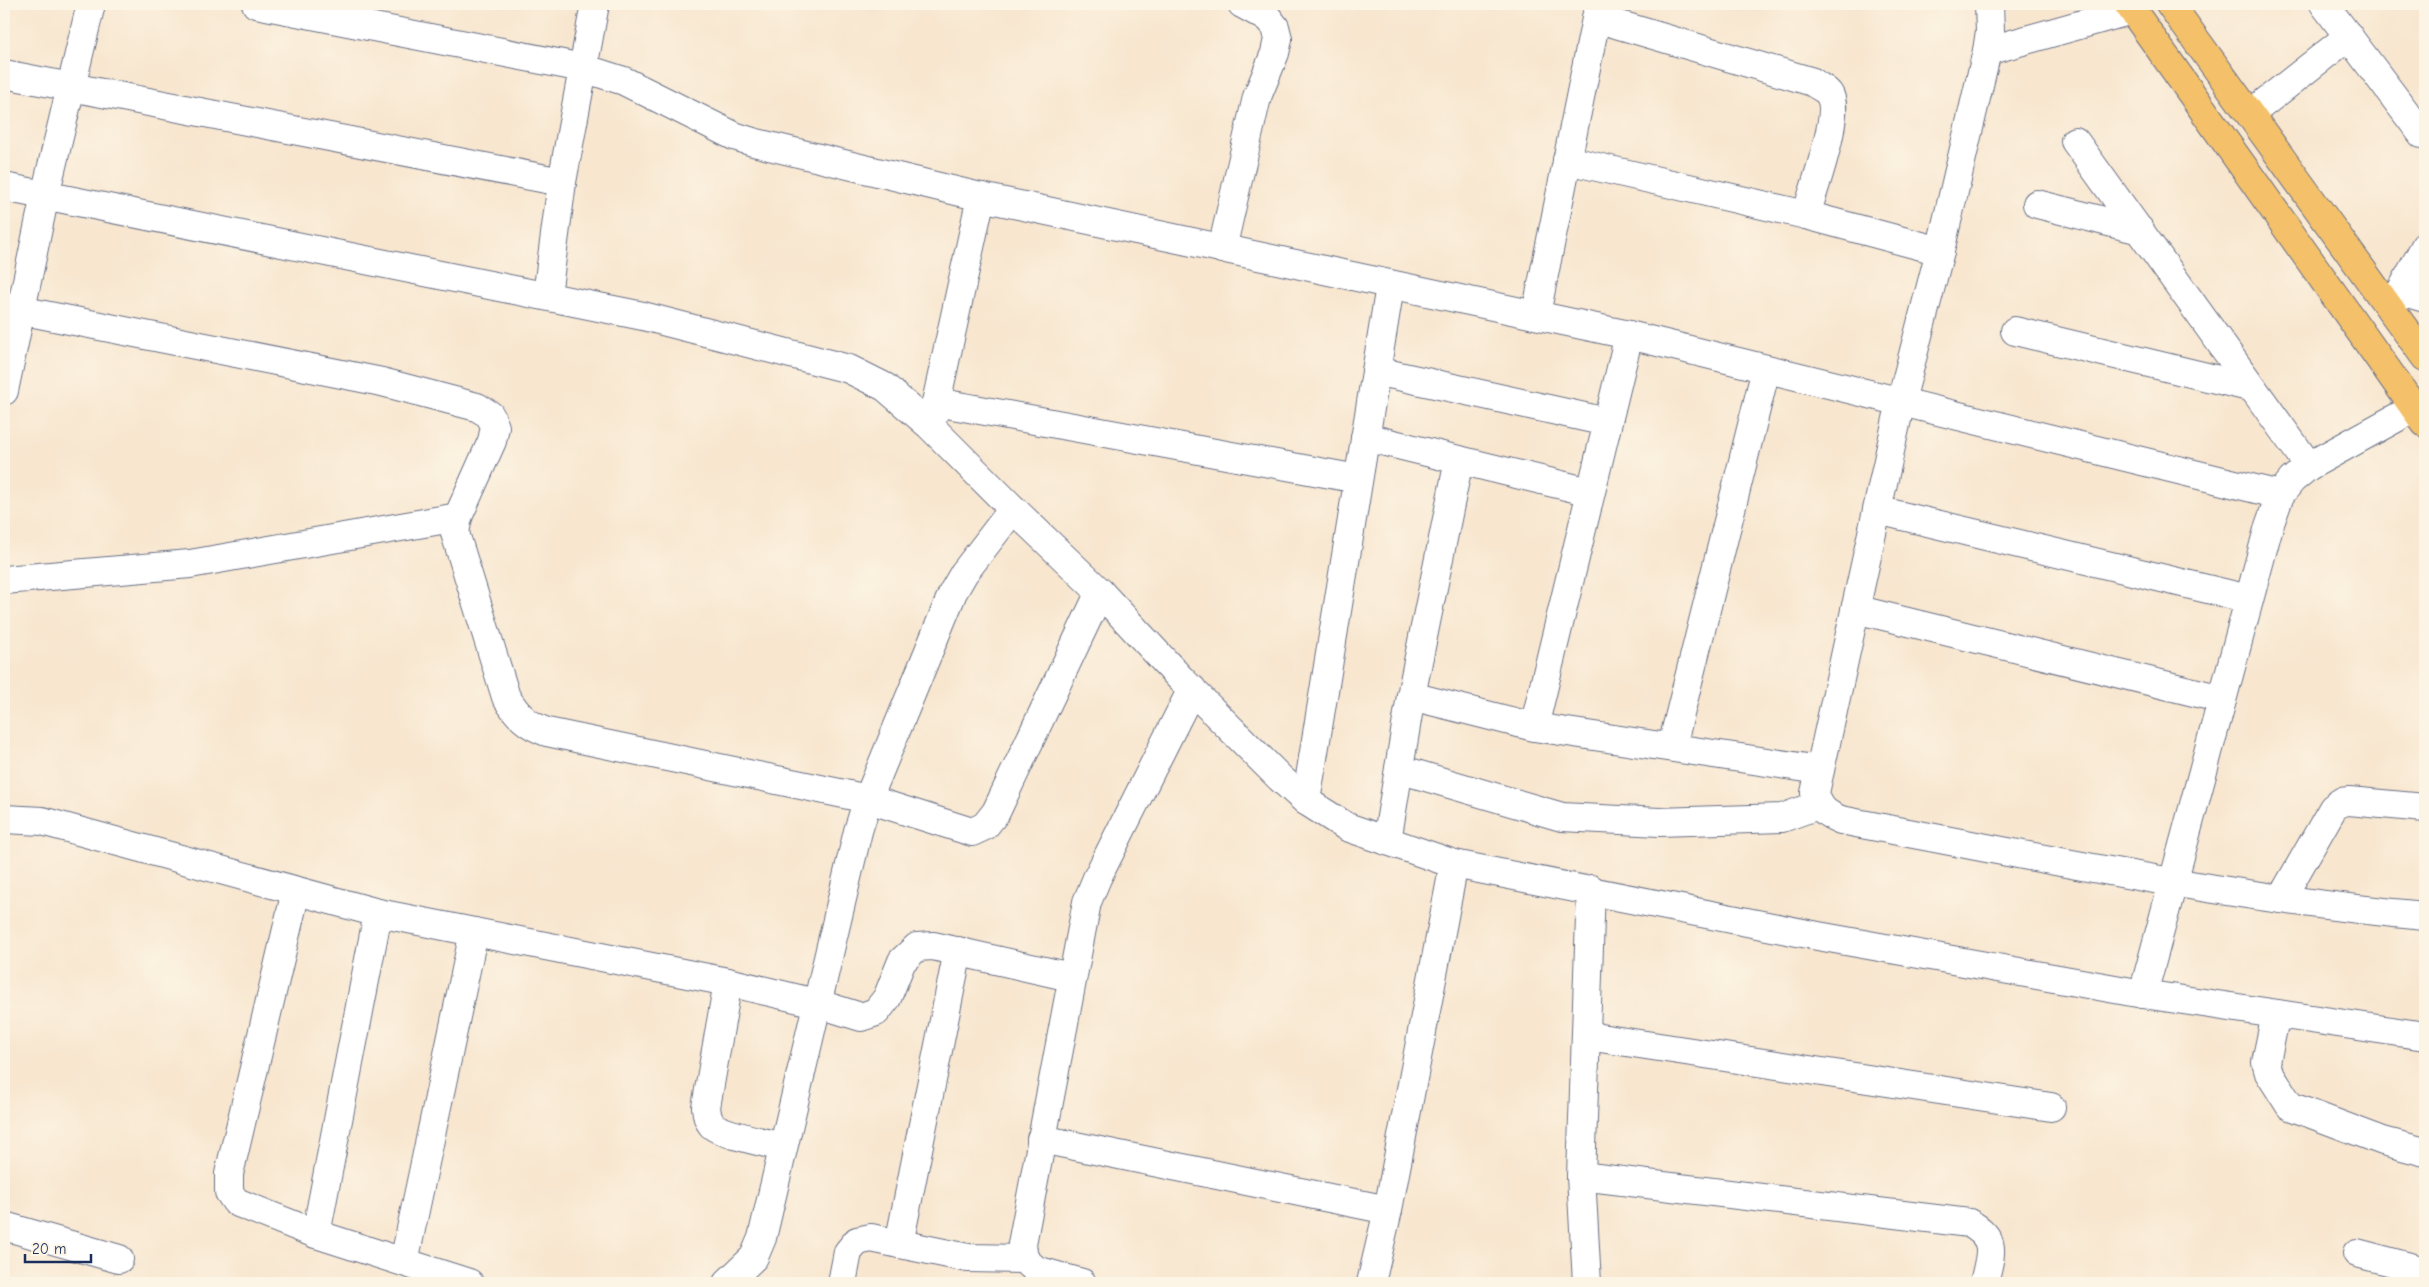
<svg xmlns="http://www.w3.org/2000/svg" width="2429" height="1287" font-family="'Comic Neue',sans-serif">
  <rect width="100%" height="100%" fill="#fcf5e5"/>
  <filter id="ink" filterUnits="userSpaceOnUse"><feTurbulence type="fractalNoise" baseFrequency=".02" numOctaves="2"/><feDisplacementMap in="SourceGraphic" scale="10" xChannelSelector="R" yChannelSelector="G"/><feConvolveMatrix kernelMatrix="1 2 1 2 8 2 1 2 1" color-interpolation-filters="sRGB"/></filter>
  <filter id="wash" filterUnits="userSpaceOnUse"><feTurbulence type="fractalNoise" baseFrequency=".0096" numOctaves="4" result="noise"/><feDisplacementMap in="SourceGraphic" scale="20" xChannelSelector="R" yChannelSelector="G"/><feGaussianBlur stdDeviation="1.12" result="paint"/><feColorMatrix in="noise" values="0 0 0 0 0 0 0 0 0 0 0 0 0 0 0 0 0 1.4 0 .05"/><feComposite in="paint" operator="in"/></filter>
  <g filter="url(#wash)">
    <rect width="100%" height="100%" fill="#f8e6cf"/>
  </g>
  <g filter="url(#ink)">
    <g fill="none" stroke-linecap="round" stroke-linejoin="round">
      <defs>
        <g id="minor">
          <polyline points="256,4 583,68 624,81 734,136 753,142 981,197 1629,335 2280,495"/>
          <path d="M1989,4L1990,31L1987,51L1940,251L1901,401L1815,793C1819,809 1826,814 1841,820C2035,857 2228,898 2425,916"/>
          <polyline points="2324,4 2422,134"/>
          <path d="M1596,18L1813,82C1817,86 1826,89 1829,94C1842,112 1813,191 1806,215"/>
          <polyline points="1987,51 2132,10"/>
          <polyline points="4,74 562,182"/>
          <polyline points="2250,114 2349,36"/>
          <polyline points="2075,141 2309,466"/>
          <polyline points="1567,160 1806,215 1940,251"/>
          <polyline points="4,187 643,316 849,369 885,387 930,426 1013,509 1100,592 1181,679 1280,778 1306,801 1347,827 1454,864 1818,936 2143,994 2425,1036"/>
          <polyline points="2037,204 2140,230"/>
          <polyline points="1222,249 1257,97 1275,53 1278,39 1275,27 1268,18 1242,4"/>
          <polyline points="2401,291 2425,298"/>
          <polyline points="547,295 562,182 595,4"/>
          <path d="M4,307L382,382L477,407L490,415L495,427L492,441L458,517L455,533L506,697C518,716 527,725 547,732L868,799L972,832L985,826L996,812L1100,592"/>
          <polyline points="2391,310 2425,246"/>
          <polyline points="1536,314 1599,4"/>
          <polyline points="2015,331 2253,388"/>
          <polyline points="1376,371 1607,422"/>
          <polyline points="4,391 45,195 91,4"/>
          <polyline points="936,402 1358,479"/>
          <polyline points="932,421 981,197"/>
          <polyline points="1365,437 1590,492"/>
          <polyline points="1877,510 2249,599"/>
          <polyline points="4,580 190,564 458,517"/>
          <polyline points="1855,609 2222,699"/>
          <polyline points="1411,696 1534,727 1820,770"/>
          <polyline points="1534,727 1629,335"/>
          <polyline points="1672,746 1766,369"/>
          <polyline points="1399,769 1562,817 1659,822 1782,818 1818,805"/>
          <polyline points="1306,801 1390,286"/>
          <polyline points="4,819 42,821 378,913 728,982 816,1003 861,1017 876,1012 887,998 902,961 917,947 933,946 1071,977"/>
          <polyline points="1387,841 1411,696 1459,460"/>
          <polyline points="296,891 229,1174 229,1192 236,1202 316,1234 469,1283"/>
          <polyline points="2281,899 2333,808 2341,802 2349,801 2425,808"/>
          <path d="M728,982L706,1107C707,1114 707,1119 712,1125C721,1134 768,1143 783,1147"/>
          <polyline points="2143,994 2269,526 2280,495 2292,480 2309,466 2425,402"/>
          <polyline points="2276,1014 2266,1062 2269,1073 2290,1106 2383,1141 2425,1152"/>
          <polyline points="1587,1036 2051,1107"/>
          <polyline points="1041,1139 1388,1210"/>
          <path d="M1581,1176L1969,1223C1999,1239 1990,1255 1984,1283"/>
          <polyline points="4,1226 119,1259"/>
          <polyline points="316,1234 378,913"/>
          <polyline points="899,1244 958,951"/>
          <polyline points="2357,1253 2425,1271"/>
          <polyline points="404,1262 474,932"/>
          <polyline points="727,1283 754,1257 762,1238 858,831 868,799 953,592 964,573 1013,509"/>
          <polyline points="842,1283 848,1252 857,1241 871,1238 968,1258 1024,1259"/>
          <polyline points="1082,1283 1036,1270 1024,1259 1022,1244 1087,902 1097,878 1192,689"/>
          <polyline points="1371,1283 1388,1210 1454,864"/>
          <polyline points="1587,1283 1581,1176 1591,889"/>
        </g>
        <g id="major">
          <polyline points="2128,4 2425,423"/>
          <polyline points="2170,4 2425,357"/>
        </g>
      </defs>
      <use href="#minor" stroke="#686f86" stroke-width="30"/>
      <use href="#major" stroke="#686f86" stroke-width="30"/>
      <use href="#minor" stroke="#fff" stroke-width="28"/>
      <use href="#major" stroke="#f4c16b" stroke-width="28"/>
    </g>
  </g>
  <rect width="2429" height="1287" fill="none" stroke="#fcf5e5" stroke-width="20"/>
  <path d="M25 1254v8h66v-8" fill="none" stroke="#1b2f5e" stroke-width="2.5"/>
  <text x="32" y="1254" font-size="15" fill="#1b2f5e" stroke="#fcf5e5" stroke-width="4" paint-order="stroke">20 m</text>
</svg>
